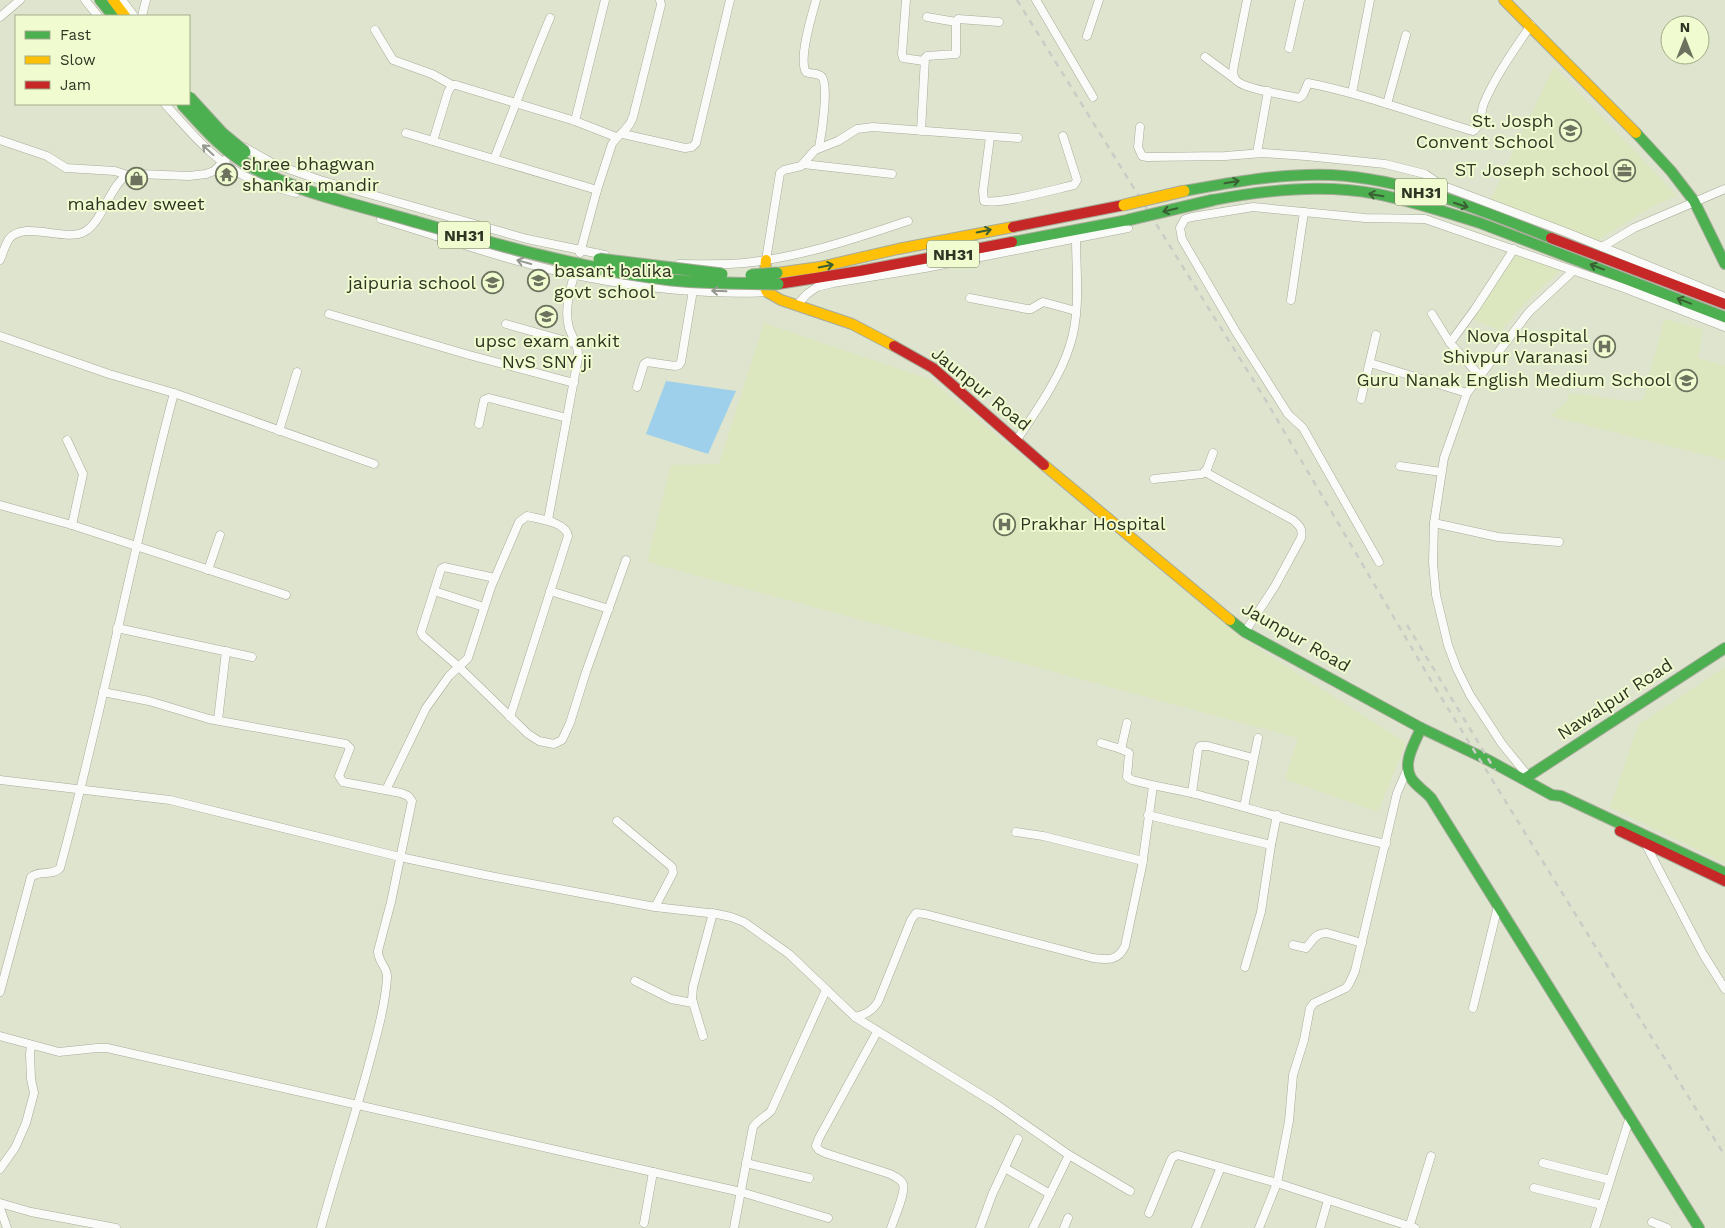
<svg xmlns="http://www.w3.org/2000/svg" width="1725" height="1228" font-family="'Work Sans',sans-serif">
  <rect width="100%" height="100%" fill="#dee4cd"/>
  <g fill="#dce7c0">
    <polygon points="1554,66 1677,196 1653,206 1596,241 1491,199"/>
    <polygon points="1511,250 1562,269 1523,305 1501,331 1473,319"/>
    <polygon points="1664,319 1703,329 1698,358 1725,366 1725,460 1550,416 1566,402 1569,393 1631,401 1643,400"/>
    <polygon points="764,323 929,379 1242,638 1406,743 1378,812 1285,779 1298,738 647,562 671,465 719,464"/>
    <polygon points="1725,667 1725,863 1610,807 1638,725"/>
  </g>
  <polygon fill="#9ed0eb" points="666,381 736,391 708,454 646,434"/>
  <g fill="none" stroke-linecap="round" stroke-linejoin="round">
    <defs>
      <g id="street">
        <polyline points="85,0 98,16"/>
        <polyline points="122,0 134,16"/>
        <path d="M816,0C812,15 798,59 806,72C811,74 817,73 821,76C830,82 821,137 819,148"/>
        <polyline points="906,0 902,54 903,58 924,61"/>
        <polyline points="1036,0 1093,97"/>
        <path d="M1247,0L1234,65C1233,71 1232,76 1237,81C1245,89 1286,95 1299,98L1303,95L1308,83C1364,94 1418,115 1473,131C1482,125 1480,113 1484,103C1496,75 1514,50 1531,25"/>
        <polyline points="142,16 146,0"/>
        <polyline points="0,17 20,0"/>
        <polyline points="927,17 956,22"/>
        <polyline points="375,30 393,60 432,74 452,85"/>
        <polyline points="1087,36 1099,0"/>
        <polyline points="1289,48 1300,0"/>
        <polyline points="1205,57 1235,79"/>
        <polyline points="1352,93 1370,0"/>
        <path d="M165,104C192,134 217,165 255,181C268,186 282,189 296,193"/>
        <polyline points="1387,104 1406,35"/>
        <polyline points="575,121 605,0"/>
        <polyline points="1140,127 1138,147 1142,156 1147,157 1225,156 1263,153 1306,156 1385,164 1425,174 1441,185 1568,233 1725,297"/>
        <polyline points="921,131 925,58 927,56 956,54 956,22 958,19 999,22"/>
        <polyline points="406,133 597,190"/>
        <polyline points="623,134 685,148 692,147 696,143 730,0"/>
        <path d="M990,137L983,191L984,201C999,205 1056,189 1074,185L1077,180L1063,136"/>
        <polyline points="0,140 47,156 66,168 115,171 127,175"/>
        <polyline points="433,141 448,92 452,85 456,85 575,121 616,137"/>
        <polyline points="244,147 274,164 320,180 527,239 605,255"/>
        <polyline points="1257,153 1268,91"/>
        <path d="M494,159C513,112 530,65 550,18"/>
        <polyline points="803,164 892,174"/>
        <path d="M381,219C448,239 516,264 586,277C641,288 711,295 767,292"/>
        <polyline points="1602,247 1634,228 1725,189"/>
        <path d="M580,253L597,190L612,144C619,132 627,133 633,117L661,5L660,0"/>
        <path d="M0,260C3,253 5,245 9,239C24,220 64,242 84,232C102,223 109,187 127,175L139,174L189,176L206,174L214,171L226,159"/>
        <polyline points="766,260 780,173 784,170 801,166 815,150 838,141 857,129 873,127 1018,138"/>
        <path d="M679,264C701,264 723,265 744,263C801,257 854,239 908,221"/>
        <polyline points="970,298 1027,309 1031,309 1043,302 1076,311"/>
        <polyline points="1291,300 1304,212"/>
        <polyline points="797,305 807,294 817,287 833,283 925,268 1128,228"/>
        <polyline points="329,314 469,355 574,383"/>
        <polyline points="1432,314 1450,343 1480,376"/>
        <polyline points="506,324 577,344"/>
        <polyline points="0,336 109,374 174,393 374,464"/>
        <polyline points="1450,343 1475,309 1514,249"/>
        <polyline points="1370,363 1467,393"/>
        <polyline points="637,387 644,364 647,362 675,366 679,365 681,362 693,290"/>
        <polyline points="1361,399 1376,335"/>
        <polyline points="479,424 484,400 489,398 567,418"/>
        <polyline points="279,431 297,372"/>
        <polyline points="67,440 83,474 72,525"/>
        <path d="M1016,441C1035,413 1061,376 1070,345C1081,311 1076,273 1076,238"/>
        <polyline points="1400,466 1441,472"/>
        <path d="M1205,472L1293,520C1300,526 1303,529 1301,538L1275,586L1245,632"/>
        <polyline points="1154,479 1202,474 1207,469 1213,453"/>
        <polyline points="0,505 72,525 286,595"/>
        <path d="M548,520L578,358C579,346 573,339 569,328C564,310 570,289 575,272"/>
        <polyline points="1434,523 1498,537 1559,542"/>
        <polyline points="1379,562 1303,428 1288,414 1236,332 1182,239 1180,228 1185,219 1192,217 1253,207 1365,218 1425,219 1624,288 1725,327"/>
        <polyline points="208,570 220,535"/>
        <polyline points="495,578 444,567 441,569 421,632 423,636 459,667 528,734 539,741 554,744 562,740 570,723 586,672 626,560"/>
        <polyline points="434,591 484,607"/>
        <polyline points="550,591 609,609"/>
        <polyline points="117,628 252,657"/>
        <path d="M103,692L149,701L209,719L346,744L350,748L339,776L343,782L401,793L408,796L412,801L391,902L378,951C378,963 388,967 387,978C385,1006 377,1034 370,1060C355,1117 336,1172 321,1228"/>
        <polyline points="218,720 226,651"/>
        <path d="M1101,743L1121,749L1129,753L1127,777L1132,780C1153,786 1174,789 1195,794C1259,811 1322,830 1386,844"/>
        <polyline points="1121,749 1127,723"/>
        <polyline points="1528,776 1502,744 1470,695 1457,669 1448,645 1436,595 1433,563 1434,523 1444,458 1467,393 1529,312 1573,271"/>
        <polyline points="0,780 170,800 400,857 485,875 655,907 717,914 731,917 744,922 789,954 855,1017 993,1102 1069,1155 1130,1191"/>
        <path d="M386,790L426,708L449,676L468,658L491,587L519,522L527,516C539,519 566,522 568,536L510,717"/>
        <polyline points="1192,793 1198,750 1200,746 1208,746 1253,758"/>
        <polyline points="1244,807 1258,738"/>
        <polyline points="1148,815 1271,845"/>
        <polyline points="617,821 672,867 673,873 655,907"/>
        <polyline points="1016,832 1043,836 1143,861"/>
        <polyline points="1644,841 1703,954 1725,989"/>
        <path d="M1293,945L1306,948C1313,940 1315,933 1327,933L1362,943"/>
        <polyline points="1245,967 1261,912 1271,845 1277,815"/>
        <polyline points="635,981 671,999 693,1003"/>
        <path d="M0,992L31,877C40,869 52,877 60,868C103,711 132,551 174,393"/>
        <polyline points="1473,1008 1498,906"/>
        <path d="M855,1017C866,1014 871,1012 878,1002L911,920L916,913L925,914L1093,958C1108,960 1118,961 1125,946L1142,866L1153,786"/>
        <path d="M877,1032L819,1138L816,1146L819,1150L825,1153L890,1174C894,1176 901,1179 903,1184C906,1192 894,1219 891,1228"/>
        <polyline points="0,1036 59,1052 97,1048 107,1048 741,1192 828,1218"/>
        <polyline points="703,1036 692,999 693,987 713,913"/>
        <polyline points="746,1163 809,1178"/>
        <polyline points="1543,1163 1610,1180"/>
        <polyline points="1005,1168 1050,1194"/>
        <polyline points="0,1169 15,1148 26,1123 34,1093 31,1079 30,1054 31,1046"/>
        <polyline points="1534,1188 1602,1205"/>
        <polyline points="0,1203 31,1212 116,1228"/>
        <polyline points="0,1208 7,1228"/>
        <polyline points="1149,1213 1171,1160 1173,1157 1178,1155 1277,1183 1415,1228"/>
        <polyline points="1652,1222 1667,1228"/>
        <polyline points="644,1223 653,1172"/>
        <path d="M734,1228L753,1127C758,1120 765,1117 771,1111L826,990"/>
        <polyline points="980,1228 992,1195 1018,1139"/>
        <polyline points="1033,1228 1069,1155"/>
        <polyline points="1064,1228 1068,1218"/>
        <polyline points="1196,1228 1221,1167"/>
        <polyline points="1259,1228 1277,1183 1289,1121 1293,1075 1304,1040 1310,1008 1314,1003 1346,988 1349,984 1355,971 1397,793 1407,770"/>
        <polyline points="1320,1228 1328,1200"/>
        <polyline points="1409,1228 1431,1156"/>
        <polyline points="1595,1228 1630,1117"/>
      </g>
      <g id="fast">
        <polyline points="100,0 113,16"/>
        <polyline points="1636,133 1671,171 1694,201 1725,264"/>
        <path d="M1184,191C1233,182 1282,173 1332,175C1407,179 1481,210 1551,238"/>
        <path d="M1213,200C1267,190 1322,184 1377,194C1412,201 1446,212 1480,223L1725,317"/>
        <polyline points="1012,242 1128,220"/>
        <polyline points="1230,620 1245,632 1421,728 1488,760 1552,795 1561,796 1725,873"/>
        <path d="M1421,728C1415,743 1402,762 1411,778C1416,786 1425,791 1431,798L1699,1228"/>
        <polyline points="1524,779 1725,648"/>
      </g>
      <g id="slow">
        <polyline points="113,0 125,16"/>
        <polyline points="1504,0 1636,133"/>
        <polyline points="766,260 764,286 767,292 781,300 852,324 894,346"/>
        <polyline points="777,273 820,267 898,249 1013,227"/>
        <polyline points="1044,465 1230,620"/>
      </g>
      <g id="jam">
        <polyline points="1013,227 1124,205"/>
        <polyline points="1551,238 1725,304"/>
        <polyline points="778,284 860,271 1012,242"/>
        <polyline points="894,346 933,368 1044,465"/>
        <polyline points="1620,831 1725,881"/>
      </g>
    </defs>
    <use href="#street" stroke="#a7ab9a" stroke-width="9"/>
    <use href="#fast" stroke="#a7ab9a" stroke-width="12"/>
    <use href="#slow" stroke="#a7ab9a" stroke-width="12"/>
    <use href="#jam" stroke="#a7ab9a" stroke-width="12"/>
    <use href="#street" stroke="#fafbf8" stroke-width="8"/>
    <use href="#fast" stroke="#4caf50" stroke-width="10"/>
    <use href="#slow" stroke="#ffc107" stroke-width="10"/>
    <use href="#jam" stroke="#c62828" stroke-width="10"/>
    <g stroke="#caccc6" stroke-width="2.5" stroke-dasharray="6 6" stroke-linecap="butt">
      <polyline points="1017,0 1265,399 1436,689 1725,1156"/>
      <polyline points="1407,625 1495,770"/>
    </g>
    <defs>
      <g id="fast-bridge">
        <polyline points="189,97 222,133 245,152"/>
        <path d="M182,104C203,127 224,152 252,167C300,193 354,204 406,219C491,243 577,268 664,279C702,284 740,283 778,284"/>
        <polyline points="1128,220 1213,200"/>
        <polyline points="599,259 722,274"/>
        <polyline points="751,275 777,273"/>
      </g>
      <polyline id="slow-bridge" points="1124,205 1184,191"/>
    </defs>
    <use href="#fast-bridge" stroke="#a7ab9a" stroke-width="13" stroke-linecap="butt"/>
    <use href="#slow-bridge" stroke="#a7ab9a" stroke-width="13" stroke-linecap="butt"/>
    <use href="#fast-bridge" stroke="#4caf50" stroke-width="11"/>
    <use href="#slow-bridge" stroke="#ffc107" stroke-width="11"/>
  </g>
  <defs><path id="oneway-shaft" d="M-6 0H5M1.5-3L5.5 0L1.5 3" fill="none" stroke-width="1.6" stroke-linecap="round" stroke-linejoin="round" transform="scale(1.25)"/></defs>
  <g stroke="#94988e">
    <use href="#oneway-shaft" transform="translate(208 150) rotate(-137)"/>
    <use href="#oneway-shaft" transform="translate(524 262) rotate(-165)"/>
    <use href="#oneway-shaft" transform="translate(719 291) rotate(-178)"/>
  </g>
  <g stroke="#395f33">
    <use href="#oneway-shaft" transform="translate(1232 182) rotate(-10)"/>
    <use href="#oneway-shaft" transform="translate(1376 195) rotate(-170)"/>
    <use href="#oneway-shaft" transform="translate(1461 205) rotate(18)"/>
    <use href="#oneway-shaft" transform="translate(1170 210) rotate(167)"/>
    <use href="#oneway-shaft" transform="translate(984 231) rotate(-12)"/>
    <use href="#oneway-shaft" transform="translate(826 266) rotate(-11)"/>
    <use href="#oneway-shaft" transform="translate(1597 267) rotate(-159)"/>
    <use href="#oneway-shaft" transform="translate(1684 301) rotate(-159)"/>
  </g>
  <defs>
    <symbol id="school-ring" viewBox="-11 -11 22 22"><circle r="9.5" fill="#f0fcd0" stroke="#6c725e" stroke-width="1.5"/><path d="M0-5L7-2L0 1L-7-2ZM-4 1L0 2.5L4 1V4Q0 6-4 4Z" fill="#6c725e"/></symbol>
    <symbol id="office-ring" viewBox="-11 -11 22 22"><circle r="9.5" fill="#f0fcd0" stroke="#6c725e" stroke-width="1.5"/><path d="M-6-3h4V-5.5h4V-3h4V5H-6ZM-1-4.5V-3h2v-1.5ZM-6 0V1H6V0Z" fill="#6c725e"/></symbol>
    <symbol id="temple-ring" viewBox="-11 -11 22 22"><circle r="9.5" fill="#f0fcd0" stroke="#6c725e" stroke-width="1.5"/><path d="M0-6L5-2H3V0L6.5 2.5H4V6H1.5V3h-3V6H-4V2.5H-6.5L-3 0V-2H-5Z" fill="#6c725e"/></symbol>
    <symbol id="shop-ring" viewBox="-11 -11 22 22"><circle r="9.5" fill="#f0fcd0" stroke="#6c725e" stroke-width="1.5"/><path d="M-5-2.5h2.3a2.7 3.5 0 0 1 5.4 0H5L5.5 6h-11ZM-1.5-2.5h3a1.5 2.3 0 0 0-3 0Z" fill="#6c725e"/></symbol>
    <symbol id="hospital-ring" viewBox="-11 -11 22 22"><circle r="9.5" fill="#f0fcd0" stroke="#6c725e" stroke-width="1.5"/><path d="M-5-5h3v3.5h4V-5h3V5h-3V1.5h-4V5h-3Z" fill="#6c725e"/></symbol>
  </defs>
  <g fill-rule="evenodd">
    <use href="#school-ring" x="1558" y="118" width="25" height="25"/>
    <use href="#office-ring" x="1612" y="158" width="25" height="25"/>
    <use href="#temple-ring" x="214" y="162" width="25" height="25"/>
    <use href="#shop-ring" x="124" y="166" width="25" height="25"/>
    <use href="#school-ring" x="526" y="268" width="25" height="25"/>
    <use href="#school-ring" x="480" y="270" width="25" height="25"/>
    <use href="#school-ring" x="534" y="304" width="25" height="25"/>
    <use href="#hospital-ring" x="1592" y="334" width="25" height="25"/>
    <use href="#school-ring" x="1674" y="368" width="25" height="25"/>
    <use href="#hospital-ring" x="992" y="512" width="25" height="25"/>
  </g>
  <g text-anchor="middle" stroke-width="4" stroke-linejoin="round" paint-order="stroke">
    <g fill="#f0fcd0" stroke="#697057" stroke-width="1">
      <rect x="1395" y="178.5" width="52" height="27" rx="4"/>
      <rect x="438" y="221.5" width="52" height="27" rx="4"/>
      <rect x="927" y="240.5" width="52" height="27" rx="4"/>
    </g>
    <g font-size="16" font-weight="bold" fill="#2f3423">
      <text x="1421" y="198">NH31</text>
      <text x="464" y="241">NH31</text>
      <text x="953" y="260">NH31</text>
    </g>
    <g font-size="18" fill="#2f3423" stroke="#f0fcd0" text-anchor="end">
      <text x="1554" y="127">St. Josph<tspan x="1554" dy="21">Convent School</tspan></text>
      <text x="242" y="170" text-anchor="start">shree bhagwan<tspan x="242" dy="21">shankar mandir</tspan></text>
      <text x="1609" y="176">ST Joseph school</text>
      <text x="136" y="210" text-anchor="middle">mahadev sweet</text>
      <text x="554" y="277" text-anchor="start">basant balika<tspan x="554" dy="21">govt school</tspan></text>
      <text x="476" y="289">jaipuria school</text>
      <text x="1588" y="342">Nova Hospital<tspan x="1588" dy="21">Shivpur Varanasi</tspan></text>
      <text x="547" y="347" text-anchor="middle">upsc exam ankit<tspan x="547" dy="21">NvS SNY ji</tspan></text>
      <text x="1671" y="386">Guru Nanak English Medium School</text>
      <text x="1020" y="530" text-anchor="start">Prakhar Hospital</text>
    </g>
    <g font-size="18" fill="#2f3423" stroke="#f0fcd0">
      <text transform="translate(981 389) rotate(39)" y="6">Jaunpur Road</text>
      <text transform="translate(1296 637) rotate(30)" y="6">Jaunpur Road</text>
      <text transform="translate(1615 699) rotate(-33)" y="6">Nawalpur Road</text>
    </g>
  </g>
  <rect x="15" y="15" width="175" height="90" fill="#f0fcd0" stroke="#a3ac8b"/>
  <rect x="25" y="31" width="25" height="8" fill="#4caf50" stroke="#a3ac8b"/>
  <text x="60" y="40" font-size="15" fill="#2f3423">Fast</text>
  <rect x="25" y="56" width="25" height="8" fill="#ffc107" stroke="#a3ac8b"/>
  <text x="60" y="65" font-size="15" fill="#2f3423">Slow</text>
  <rect x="25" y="81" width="25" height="8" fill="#c62828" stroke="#a3ac8b"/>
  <text x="60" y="90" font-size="15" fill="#2f3423">Jam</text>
  <g transform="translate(1685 40)"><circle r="24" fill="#f0fcd0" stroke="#a3ac8b"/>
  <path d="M0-4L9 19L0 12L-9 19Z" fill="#6c725e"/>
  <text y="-8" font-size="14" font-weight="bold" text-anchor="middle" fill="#2f3423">N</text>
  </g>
</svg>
